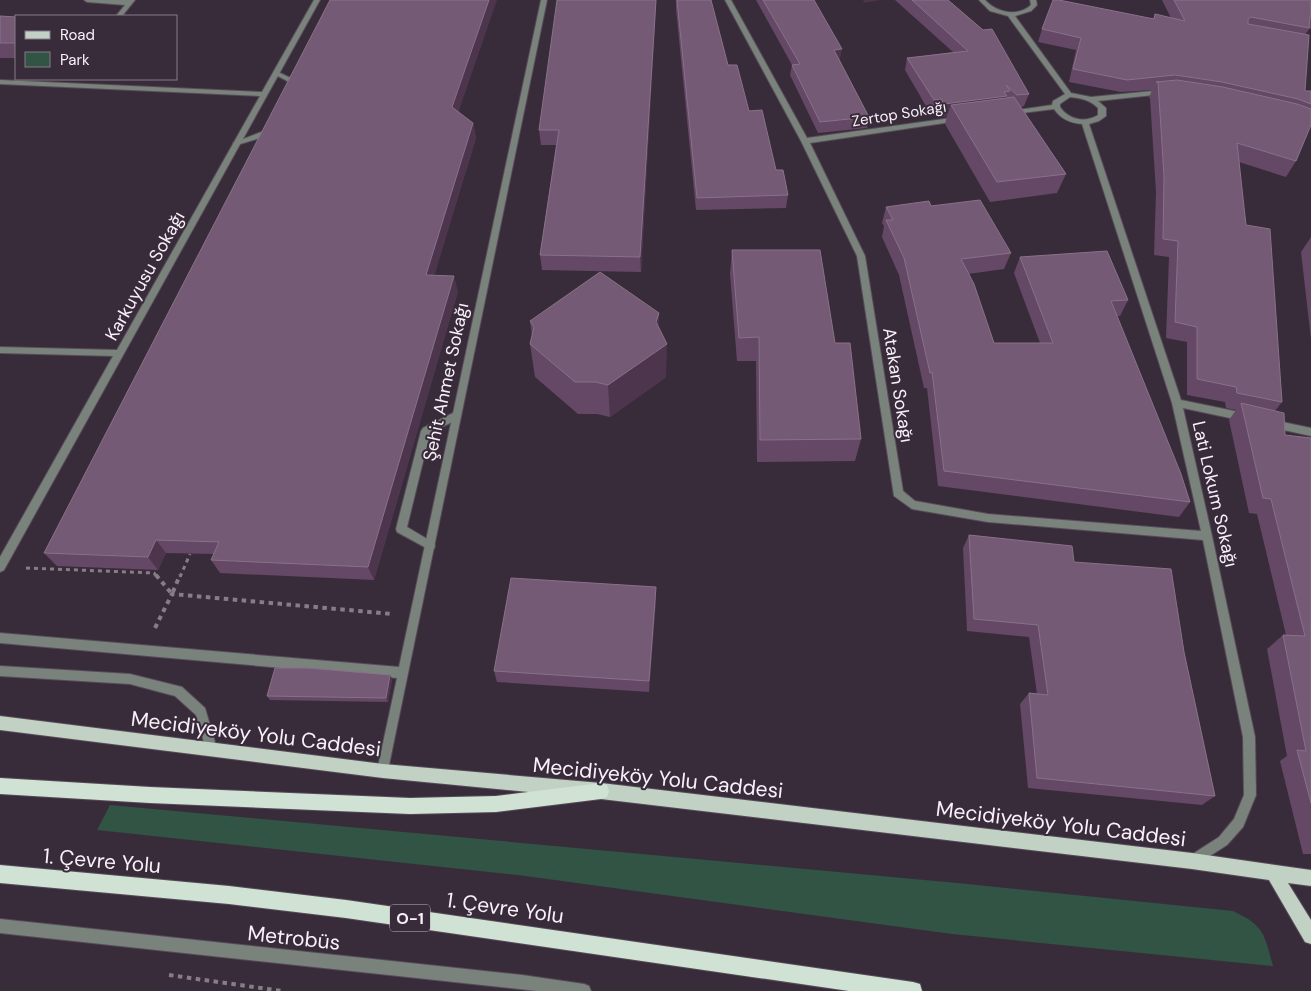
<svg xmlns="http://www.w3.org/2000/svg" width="1311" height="991" font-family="'DM Sans',sans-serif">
  <rect width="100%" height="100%" fill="#392c3a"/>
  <path fill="#315444" d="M110,805L957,883L1233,911C1265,926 1264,934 1273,966L952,934L518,875L97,830Z"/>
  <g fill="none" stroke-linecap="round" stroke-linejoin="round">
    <defs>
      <g id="service">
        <polygon points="274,72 278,72 299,82 294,88 290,88 288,87 291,83 274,74"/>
        <polygon points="267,127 273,127 274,129 270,135 237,145 233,143 264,131"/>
        <polygon points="455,412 458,413 460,416 458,419 430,433 407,527 434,543 435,546 434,549 430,550 397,532 396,529 421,431 423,428"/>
        <polygon points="0,666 130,674 182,687 205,708 217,749 215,753 211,755 207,753 196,715 175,696 130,684 0,676"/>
        <polygon points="0,919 522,975 584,984 589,986 591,991 537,991 0,933"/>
      </g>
      <g id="minor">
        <polygon points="84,0 135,0 122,16 116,16 125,5 87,2"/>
        <polygon points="314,0 320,0 4,570 0,572 0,557 113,356 0,353 0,347 117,350 260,96 0,84 0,80 262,92"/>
        <polygon points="541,0 547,0 387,775 383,777 379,775 377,771 397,678 0,643 0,633 399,667"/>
        <path d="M725,0H731L807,138L958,117L962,119L958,121L810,143L865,256L903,491L915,501L988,514L1201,531L1172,403L1082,124C1070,123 1061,119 1054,109L1007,115L1006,113L1010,111L1052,105L1053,101L1065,94L1008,16L990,11L979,0H985C997,13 1018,17 1031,5L1030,0H1036L1037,5L1031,11L1015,16L1071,93L1091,97L1163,90L1167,92L1163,94L1098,101L1106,108V116L1099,121L1089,124L1181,400L1244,413L1249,417L1244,421L1183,408L1212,536L1255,737L1256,795L1243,827L1227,845L1196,865L1192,867L1188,865L1186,861L1188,857L1219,837L1234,819L1244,795L1243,737L1203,540L988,522L912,509L894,496L857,256L801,141ZM1070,97C1081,98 1090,100 1098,108V115C1085,123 1069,120 1060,107V104Z"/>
        <polygon points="1273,420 1311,428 1311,436 1270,427 1268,424 1270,421"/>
      </g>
      <polygon id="primary" points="0,716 383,764 601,783 1192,853 1311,870 1311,886 1288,883 1311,920 1311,944 1305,942 1269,880 1192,869 601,799 383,778 0,730"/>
      <g id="trunk">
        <polygon points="0,778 150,787 410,798 496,796 601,783 607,785 609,791 607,797 601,799 496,812 410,814 150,803 0,794"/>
        <polygon points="0,865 229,886 346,900 913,982 920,984 922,991 849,991 346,918 229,904 0,883"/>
      </g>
    </defs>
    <use href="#service" stroke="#584b59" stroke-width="2"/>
    <use href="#minor" stroke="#584b59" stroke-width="2"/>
    <use href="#primary" stroke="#584b59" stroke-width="2"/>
    <use href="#trunk" stroke="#584b59" stroke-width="2"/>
    <g stroke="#877c88" stroke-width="3" stroke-dasharray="4 4" stroke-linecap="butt">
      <polyline points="26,568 154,573 157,577"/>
      <polyline points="180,577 190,554"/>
    </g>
    <g stroke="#877c88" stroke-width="4" stroke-dasharray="4.5 4.5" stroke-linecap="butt">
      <polyline points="156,575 172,594 180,575"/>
      <polyline points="155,628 172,594 392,614"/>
      <polyline points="169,975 282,991"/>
    </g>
    <use href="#service" fill="#79827b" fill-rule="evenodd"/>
    <use href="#minor" fill="#79827b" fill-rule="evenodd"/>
    <use href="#primary" fill="#c1d2c5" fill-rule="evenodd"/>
    <use href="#trunk" fill="#cfe2d4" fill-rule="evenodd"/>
  </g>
  <g fill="#644865">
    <polygon points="656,0 641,272 542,270 540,255 556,145 541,145 539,130"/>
    <polygon points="676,0 711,0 728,65 788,195 786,208 696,210 676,9"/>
    <polygon points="756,0 814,0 840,59 839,59 869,117 867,128 818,133 790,75 792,65"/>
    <polygon points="895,0 948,0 1029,94 1024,106 1021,107 1066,174 1057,193 990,202 945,124 947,116 941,117 938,112 930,113 905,70 907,58 953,52"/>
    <polygon points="1162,0 1311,0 1311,29 1309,29 1305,35 1305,91 1311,91 1311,125 1296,161 1286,177 1239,162 1246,225 1282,402 1275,411 1285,435 1311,438 1311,854 1303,854 1280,761 1287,756 1267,649 1283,635 1286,635 1257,514 1249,513 1229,420 1236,410 1226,408 1225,402 1187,395 1187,342 1166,338 1169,257 1154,255 1156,192 1150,98 1149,98 1152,90 1121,92 1069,82 1076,50 1038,42 1042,29 1153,19 1155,14 1171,18"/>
    <polygon points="0,16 16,17 16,58 0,58"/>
    <polygon points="458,112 473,123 476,138 434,275 458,291 374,580 220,573 211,560 214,554 166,553 158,570 57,566 44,553"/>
    <polygon points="931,206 1011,253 1004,269 968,274 994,343 1040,343 1014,273 1020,257 1128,300 1120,316 1117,316 1190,502 1179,517 938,486 927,388 924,388 899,275 882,237 884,226 882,223 886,207"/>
    <polygon points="1311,237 1311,339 1301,252"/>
    <polygon points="732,250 835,343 861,439 855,461 757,462 756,361 737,361 730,274"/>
    <polygon points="659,313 658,328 666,377 610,417 597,414 578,414 535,377 530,344 532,336 530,321"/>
    <polygon points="969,535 1074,562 1184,652 1215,796 1202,805 1028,788 1020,704 1029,693 1037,694 1029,637 967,631 963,548"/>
    <polygon points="656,599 649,692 497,682 494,671"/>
    <polygon points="390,675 392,679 388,702 270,700 267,696"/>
  </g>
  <g fill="#4c354d">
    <polygon points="489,0 497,0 455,122 452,107"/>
    <polygon points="656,0 656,10 641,272 640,257"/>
    <polygon points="864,0 880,0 863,3"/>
    <polygon points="842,49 840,59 832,60 834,50"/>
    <polygon points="1007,96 1002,109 951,105 947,116 941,117 944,104"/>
    <polygon points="473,123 476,138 430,290 426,275"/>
    <polygon points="454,276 458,291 374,580 368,567"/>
    <polygon points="659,313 658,346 667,344 666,377 610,417 608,385 656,322"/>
    <polygon points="156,540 166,553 158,570 148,557"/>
    <polygon points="656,587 656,599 649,692 649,681"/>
    <polygon points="390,675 392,679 388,702 386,698"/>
  </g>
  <g fill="#745a75" stroke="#89718a">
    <polygon points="330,0 489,0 452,107 473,123 426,275 454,276 368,567 211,560 219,542 156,540 148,557 44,553"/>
    <polygon points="557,0 656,0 640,257 540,255 559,130 539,130"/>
    <polygon points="677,0 711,0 728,65 737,65 749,111 762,110 776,170 783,170 788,195 697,198"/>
    <polygon points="763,0 814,0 842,49 834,50 869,117 820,122 792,65 800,64"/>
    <polygon points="912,0 948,0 983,30 992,29 1029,94 1017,95 1006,85 1010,91 1004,92 1007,96 944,104 941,99 934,100 907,58 968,51"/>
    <polygon points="1053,0 1059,0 1154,19 1155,14 1185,21 1174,0 1311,0 1311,16 1310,16 1309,28 1251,17 1248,19 1248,24 1309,35 1305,91 1311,91 1311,104 1298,99 1222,82 1175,75 1127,80 1073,69 1081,38 1042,29"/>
    <polygon points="0,16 16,17 16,43 0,43"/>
    <polygon points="1177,80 1223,87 1297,104 1311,109 1311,125 1296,161 1237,143 1246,225 1270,229 1282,402 1237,393 1236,387 1197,379 1197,327 1175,322 1178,241 1163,239 1164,176 1158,82 1156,82"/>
    <polygon points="1014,97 1066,174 997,182 951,105"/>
    <polygon points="980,200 1011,253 961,259 974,284 994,343 1053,343 1020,257 1107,251 1128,300 1111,301 1181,474 1190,502 944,471 932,372 930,373 904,258 886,220 893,220 886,207 929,201 931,206"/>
    <polygon points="732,250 820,250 835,343 850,343 861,439 760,440 759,337 739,338"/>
    <polygon points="600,272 659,313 656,322 667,344 608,385 595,382 575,382 530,344 534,327 530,321"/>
    <polygon points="1241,403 1284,413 1285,435 1311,438 1311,803 1297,750 1306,751 1283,635 1305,636 1271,499 1263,498"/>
    <polygon points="969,535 1072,546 1074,562 1171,569 1184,652 1215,796 1037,778 1029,693 1048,695 1038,625 974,619"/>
    <polygon points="511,578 656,587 649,681 494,671"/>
    <polygon points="275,668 308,668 390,675 386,698 267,696"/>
  </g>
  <g text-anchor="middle" stroke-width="4" stroke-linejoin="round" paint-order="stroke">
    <g font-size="15" fill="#f9f0fa" stroke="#392c3a">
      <text transform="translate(899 114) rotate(-9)" y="5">Zertop Sokağı</text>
    </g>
    <rect fill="#392c3a" stroke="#bfb5c0" stroke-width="1" x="390" y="904.5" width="40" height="27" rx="4"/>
    <g font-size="16" font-weight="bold" fill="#f9f0fa">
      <text x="410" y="924">O-1</text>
    </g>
    <g font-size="18" fill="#f9f0fa" stroke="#392c3a">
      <text transform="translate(145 276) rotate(-61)" y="6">Karkuyusu Sokağı</text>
      <text transform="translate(446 382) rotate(-78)" y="6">Şehit Ahmet Sokağı</text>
      <text transform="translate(898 385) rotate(81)" y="6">Atakan Sokağı</text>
      <text transform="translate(1215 494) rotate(77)" y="6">Lati Lokum Sokağı</text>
    </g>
    <g font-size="21" fill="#f9f0fa" stroke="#392c3a">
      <text transform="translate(256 734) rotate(7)" y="7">Mecidiyeköy Yolu Caddesi</text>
      <text transform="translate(658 778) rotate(6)" y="7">Mecidiyeköy Yolu Caddesi</text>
      <text transform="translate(1061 824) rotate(7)" y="7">Mecidiyeköy Yolu Caddesi</text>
      <text transform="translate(102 861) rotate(5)" y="7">1. Çevre Yolu</text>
      <text transform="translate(505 908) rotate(8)" y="7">1. Çevre Yolu</text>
      <text transform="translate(294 938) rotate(6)" y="7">Metrobüs</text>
    </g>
  </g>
  <rect x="15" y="15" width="162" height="65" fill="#392c3a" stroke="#867a87"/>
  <rect x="25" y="31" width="25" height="8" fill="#c1d2c5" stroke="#867a87"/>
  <text x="60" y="40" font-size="15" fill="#f9f0fa">Road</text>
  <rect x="25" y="52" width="25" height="15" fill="#315444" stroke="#867a87"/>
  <text x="60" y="65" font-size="15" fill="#f9f0fa">Park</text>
</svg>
